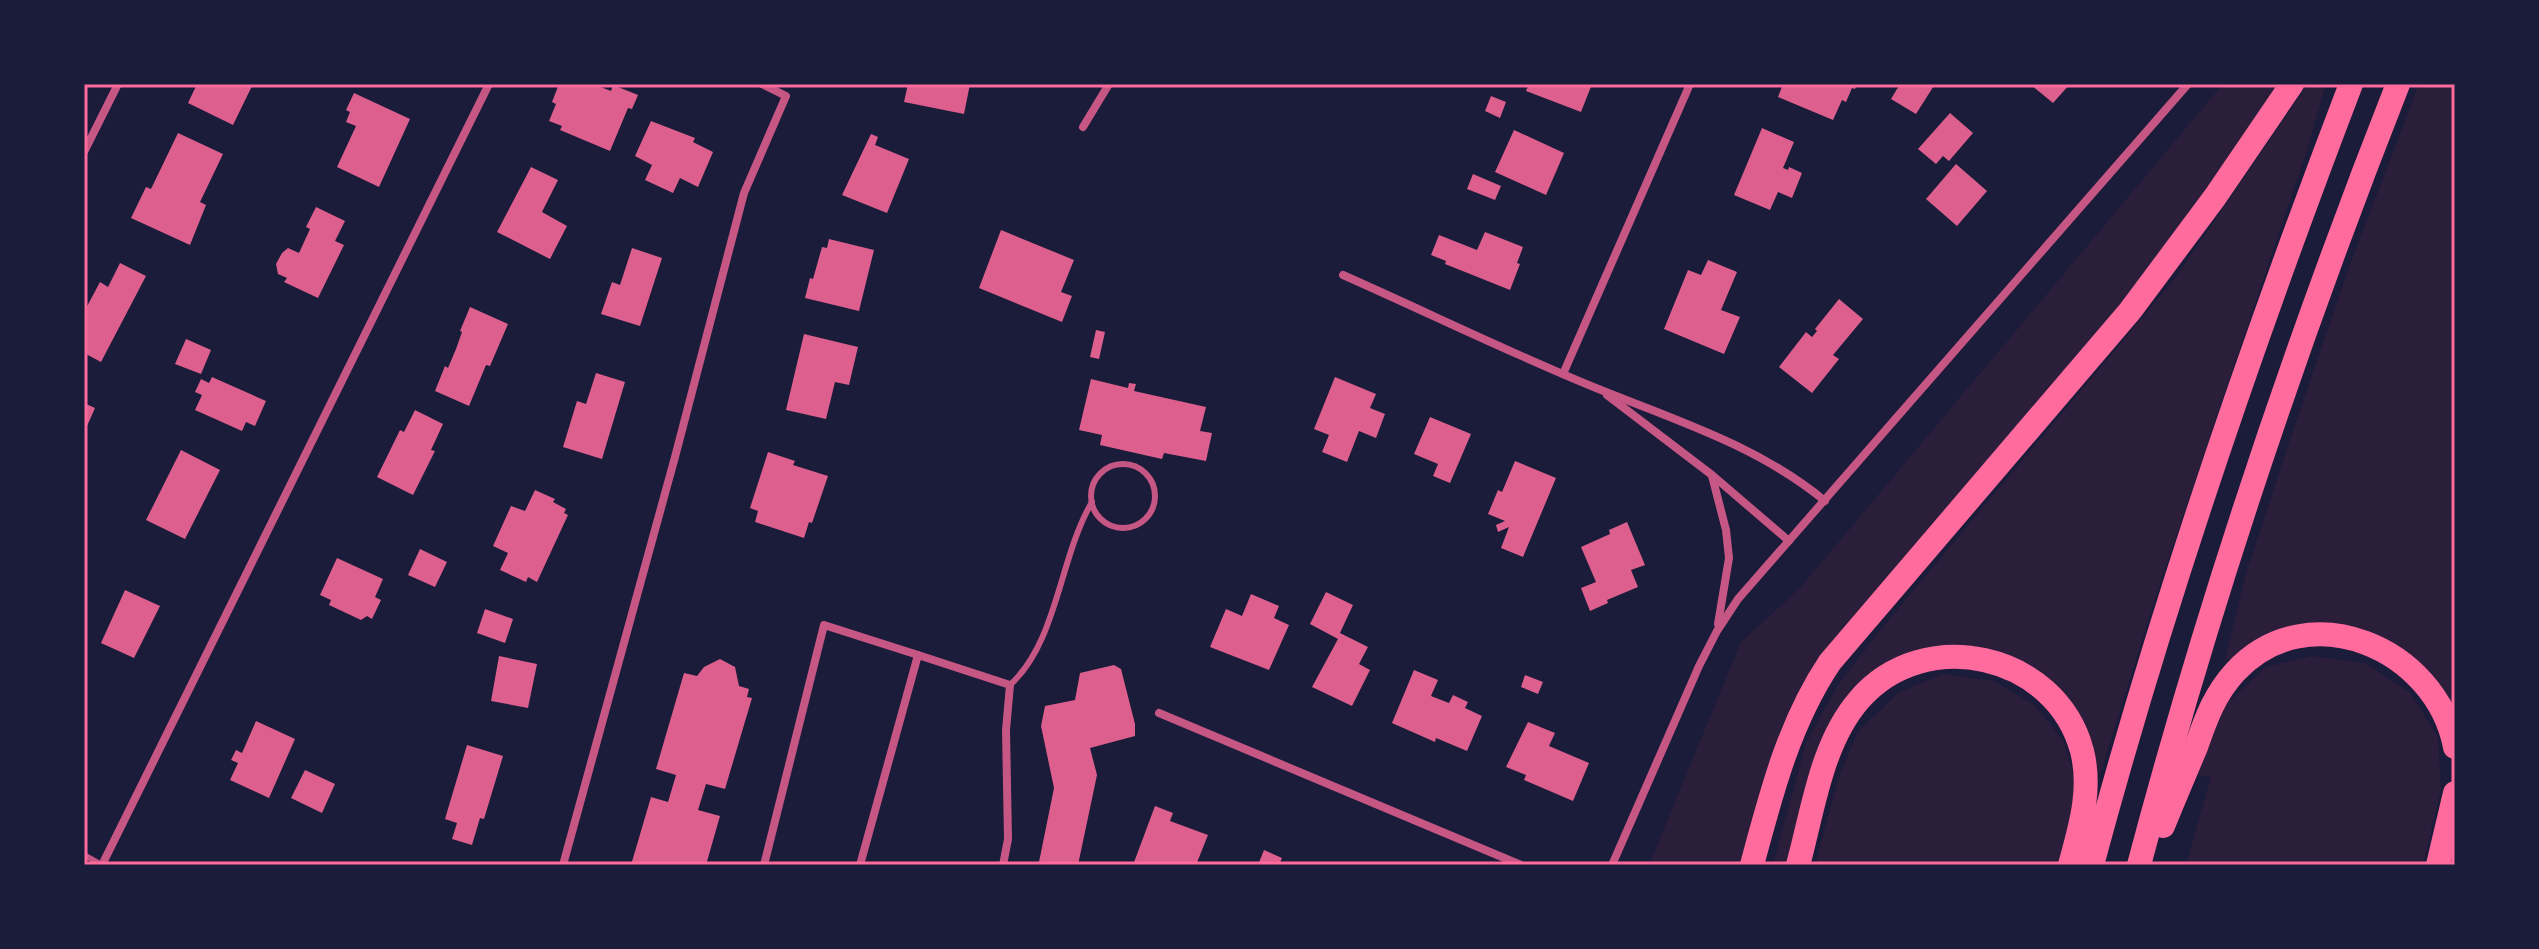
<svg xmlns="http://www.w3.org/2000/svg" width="2539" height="949" font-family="'Fira Sans',sans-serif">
  <rect width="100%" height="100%" fill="#1b1b3a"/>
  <g fill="#2a1e3b">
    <polygon points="2223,84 2279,84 2180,230 2068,372 1934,522 1830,647 1743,865 1649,865 1741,642 1800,588"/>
    <polygon points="2308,84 2326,84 2305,156 2156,596 2100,775 2084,723 2040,674 1987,650 1884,669 1836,710 1817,756 1788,865 1773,865 1806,743 1838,685 1877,634 2176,277"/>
    <polygon points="2419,84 2455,84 2455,713 2440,684 2387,641 2271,635 2225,661 2246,574 2288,446 2348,270"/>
    <polygon points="2312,656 2365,663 2410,693 2438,737 2441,789 2423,865 2186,865 2211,777 2197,775 2226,704 2266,667"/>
    <polygon points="1942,674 1994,681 2034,705 2063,740 2076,782 2062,865 1815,865 1837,783 1857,733 1898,693"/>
  </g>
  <g fill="#dd5f8e">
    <polygon points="197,84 253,84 233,125 188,103"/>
    <polygon points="559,84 593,84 611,91 613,85 638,95 632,109 628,108 610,151 560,130 562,126 549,121 556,104 552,102"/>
    <polygon points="908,84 970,84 964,114 904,102"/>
    <polygon points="1529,84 1592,84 1581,112 1526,91"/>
    <polygon points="1783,84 1857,84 1855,89 1852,88 1846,102 1842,100 1833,120 1778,97"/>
    <polygon points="1900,84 1935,84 1916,114 1891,99"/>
    <polygon points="2030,84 2070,84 2053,103"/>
    <polygon points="354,93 410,119 379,187 337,167 356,126 346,122 350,112 346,110"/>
    <polygon points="1491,96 1506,102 1500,118 1485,111"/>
    <polygon points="1950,113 1973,133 1949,161 1943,156 1936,164 1918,149"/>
    <polygon points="651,121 695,138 693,142 713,152 698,187 680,178 673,193 645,180 652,165 635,156"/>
    <polygon points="1762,128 1794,142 1783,168 1788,170 1789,167 1802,173 1792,198 1778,192 1770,210 1734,195"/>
    <polygon points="1514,130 1564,153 1546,195 1495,172"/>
    <polygon points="178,133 223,154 200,202 206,205 190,245 131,218 146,187 151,189"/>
    <polygon points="871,134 878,137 875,145 909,159 887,213 842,195"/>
    <polygon points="1956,164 1987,191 1957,226 1926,199"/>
    <polygon points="531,167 558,180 542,212 567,226 550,259 497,232"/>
    <polygon points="1473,174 1501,186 1495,200 1467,189"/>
    <polygon points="316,207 345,221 335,241 344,245 318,298 284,282 287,278 278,274 276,264 282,253 288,248 299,253 310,229 306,227"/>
    <polygon points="1001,230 1074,260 1061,292 1072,296 1062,322 979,288"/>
    <polygon points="1485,232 1523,247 1517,263 1520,264 1510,290 1445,264 1446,261 1431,255 1439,235 1477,250"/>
    <polygon points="829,239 874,250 859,311 805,298 810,278 813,279 822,247 827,248"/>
    <polygon points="632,248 662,258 640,326 601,314 612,282 620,285"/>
    <polygon points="1708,260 1737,272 1721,310 1740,317 1724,354 1664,329 1688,270 1701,275"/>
    <polygon points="120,263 146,276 101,362 84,353 84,341 87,335 84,333 84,312 100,282 108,287"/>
    <polygon points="1839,299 1863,319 1833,355 1839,359 1812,393 1779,367 1806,332 1812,337 1817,331 1815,329"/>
    <polygon points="470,307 508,324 490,366 486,365 469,406 435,391 445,366 448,368 456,349 462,332 460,331"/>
    <polygon points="1096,330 1105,332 1099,359 1090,357"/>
    <polygon points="804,334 858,347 849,385 835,382 826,419 786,410"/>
    <polygon points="186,339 211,350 201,374 175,364"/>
    <polygon points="596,373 625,382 602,459 563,447 577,401 586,404"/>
    <polygon points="212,377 266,401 255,426 246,422 242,431 195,410 202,395 195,392 201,379 209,383"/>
    <polygon points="1335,377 1376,394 1370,408 1385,414 1376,438 1359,431 1347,462 1322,452 1329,435 1314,429"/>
    <polygon points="1091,379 1128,388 1129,383 1136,384 1134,391 1206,407 1200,431 1212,433 1206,461 1164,453 1162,459 1100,445 1102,435 1079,430"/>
    <polygon points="84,403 95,408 84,433"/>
    <polygon points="415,410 443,424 431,450 435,451 413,495 377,477 400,430 404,432"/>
    <polygon points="1430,417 1471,434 1450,483 1433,476 1438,464 1414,454"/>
    <polygon points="181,450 220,470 185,539 146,520"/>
    <polygon points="768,452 795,461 793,465 828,476 812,523 809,522 804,538 755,522 758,511 750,508"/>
    <polygon points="1515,461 1556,478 1523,557 1501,548 1509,527 1498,532 1496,525 1505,521 1488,514 1498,490 1502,492"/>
    <polygon points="535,490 555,499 553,502 566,509 564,513 568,515 537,582 528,577 526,582 500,570 508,553 493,546 511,506 525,511"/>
    <polygon points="1627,522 1645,565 1631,570 1638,587 1607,600 1608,603 1590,611 1581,588 1596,582 1581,547 1610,534 1609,530"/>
    <polygon points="420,549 447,562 435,587 408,575"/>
    <polygon points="337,558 383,579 375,597 381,600 372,619 367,616 361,620 329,605 331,600 320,595"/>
    <polygon points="125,590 160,606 134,658 101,643"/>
    <polygon points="1326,592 1353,605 1340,633 1368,647 1359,664 1370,670 1352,706 1312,687 1338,639 1310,624"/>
    <polygon points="1251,594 1279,606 1274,618 1289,625 1269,670 1210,647 1226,609 1242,616"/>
    <polygon points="485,609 513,619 505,643 477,633"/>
    <polygon points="499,656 537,664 528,708 491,701"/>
    <polygon points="720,659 735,667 739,686 749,689 747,697 752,698 725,789 706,784 698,810 720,816 706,865 631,865 651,797 668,802 676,775 656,769 684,673 697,676 704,667"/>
    <polygon points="1114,665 1121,669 1135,724 1135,736 1090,748 1097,775 1078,865 1052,865 1039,862 1054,788 1041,726 1045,706 1075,700 1080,673"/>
    <polygon points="1414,670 1438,680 1431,696 1449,703 1453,695 1468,702 1465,708 1482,716 1467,751 1436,738 1435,742 1392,723"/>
    <polygon points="1525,675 1543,682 1538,694 1521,687"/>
    <polygon points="256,721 295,739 269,798 230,780 238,763 231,760 236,750 242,753"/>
    <polygon points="1528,722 1555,733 1549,746 1589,763 1573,801 1524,780 1526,775 1506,767"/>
    <polygon points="467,745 503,756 484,819 480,818 472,845 452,839 457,823 445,819"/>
    <polygon points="305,770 335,784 322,813 291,798"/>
    <polygon points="1155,806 1173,813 1170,821 1208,835 1196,865 1133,865"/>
    <polygon points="1264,850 1282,858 1279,865 1258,865"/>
  </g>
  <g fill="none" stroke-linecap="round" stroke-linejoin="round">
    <g stroke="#c65784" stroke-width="6">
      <circle cx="1123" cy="496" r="32"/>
      <path d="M1010,685C1058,641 1059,558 1092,502"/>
      <polyline points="84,855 102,865"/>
    </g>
    <g stroke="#c65784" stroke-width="8">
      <polyline points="1083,127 1109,84"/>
      <polyline points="84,152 118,84"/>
      <path d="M1343,275C1429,313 1514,355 1601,390C1678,421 1760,447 1825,501"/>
      <polyline points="1563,374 1690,84"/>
      <polyline points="1607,395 1712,475 1789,541"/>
      <polyline points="1712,476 1726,530 1729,558 1718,624"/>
      <polyline points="918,655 1010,685 1006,730 1008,839 1003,865"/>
      <polyline points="1159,713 1521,865"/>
      <polyline points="102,865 489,84"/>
      <polyline points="563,865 675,457 744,193 786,96 762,84"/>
      <polyline points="764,865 824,625 918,655 860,865"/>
      <polyline points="1612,865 1699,666 1717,631 1738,599 2188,84"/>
    </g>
    <g stroke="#ff6b9d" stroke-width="24">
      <path d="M2163,826C2174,799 2185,773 2196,747C2206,719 2214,695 2235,672C2308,593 2436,648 2455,747"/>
      <path d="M1752,865C1771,794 1789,723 1830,662L2130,311L2215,197L2292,84"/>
      <path d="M1798,865C1813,811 1821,744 1859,700C1924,624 2056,653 2082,751C2092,790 2080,828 2070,865"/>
      <path d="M2092,865C2163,600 2253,340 2351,84"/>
      <path d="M2139,865C2209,601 2298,338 2398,84"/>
      <polyline points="2438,865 2455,793"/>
    </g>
  </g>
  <rect width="2539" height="949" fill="none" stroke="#1b1b3a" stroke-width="172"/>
  <rect x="86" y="86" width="2367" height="777" fill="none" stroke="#ff6b9d" stroke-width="3"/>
</svg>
